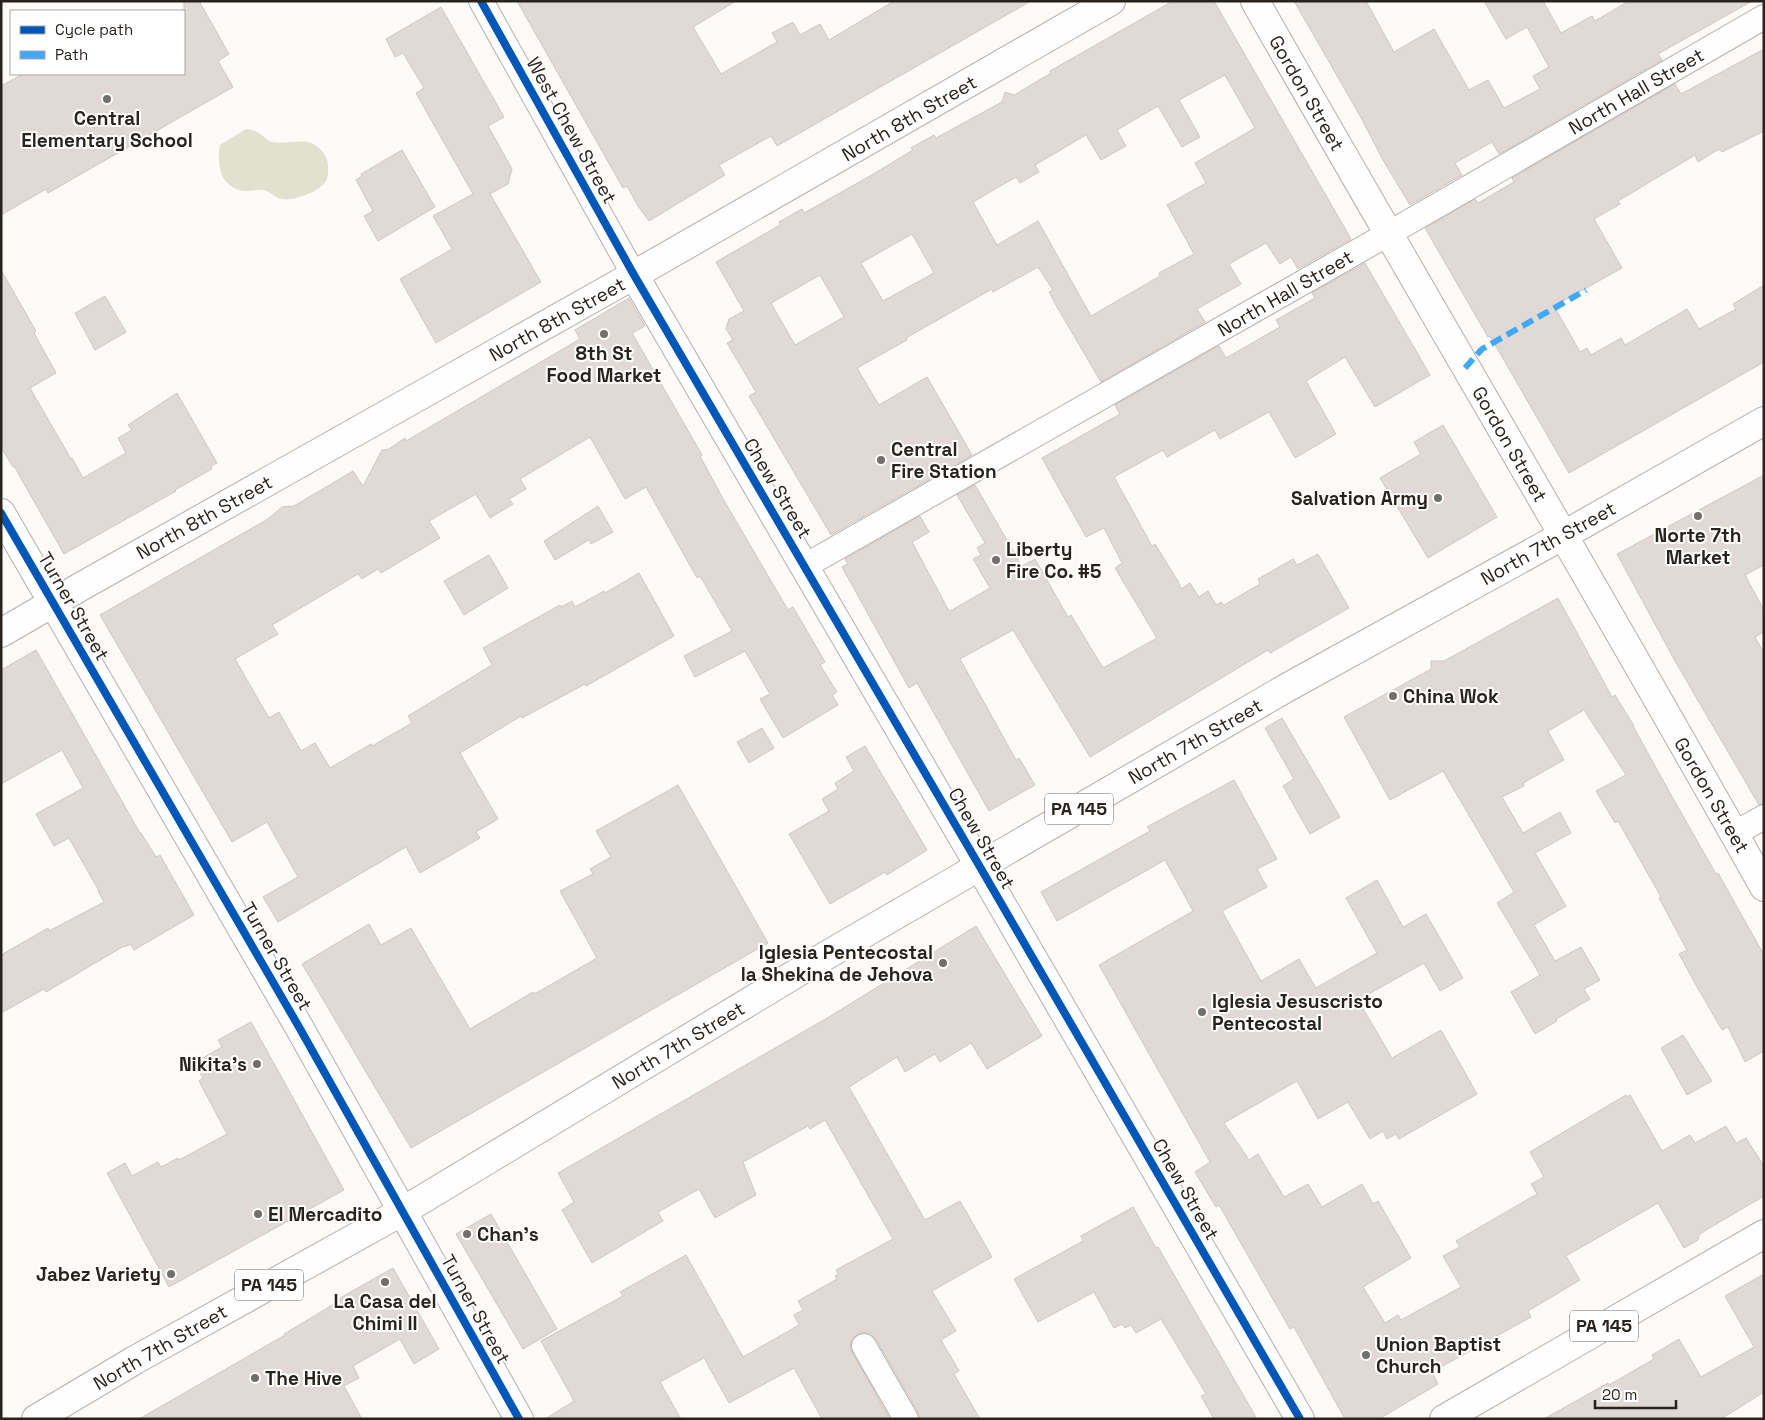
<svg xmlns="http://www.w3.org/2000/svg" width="1765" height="1420" font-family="'Space Grotesk',sans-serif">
  <rect width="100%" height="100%" fill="#fdfaf8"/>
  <path fill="#e0e2cf" d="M246,129C250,130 254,130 257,132C263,135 267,141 273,142C284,144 303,139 311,143C320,147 328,155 328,166C328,171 329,176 326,181C319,192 295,201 282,199C274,198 270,190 261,190C254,190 246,192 239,190C219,184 217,162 220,145Z"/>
  <g fill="#e1d9d5" stroke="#cdc7c5" fill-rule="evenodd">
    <polygon points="184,1 199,1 229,54 218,61 233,87 48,193 46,189 1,215 1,86 23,74 184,74"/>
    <polygon points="517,1 736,1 693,27 721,74 777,42 772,33 793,22 800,35 820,24 829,40 894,1 1031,1 777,146 771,136 719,165 725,175 649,221 638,206 627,186 623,188"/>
    <path d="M1173,1H1214L1351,239L1298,269L1291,257L1280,264L1266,243L1229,264L1241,284L1197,309L1205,322L1101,382L1057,307L1049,292L1053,290L1038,267L993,292L992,289L906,338L907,340L857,368L879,405L927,377L972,455L831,535L749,396L756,392L727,343L733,340L726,329L729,319L744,311L716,262L780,225L779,222L802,209L804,213L870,176L913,150L911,148L934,135L936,138L1002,102L1005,92L1014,95L1051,73L1050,71ZM1225,75L1255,128L1195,163L1206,183L1167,205L1194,254L1159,273L1160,276L1091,316L1038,221L997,245L973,202L1016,177L1020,183L1039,172L1035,165L1086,135L1101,160L1126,146L1117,130L1158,106L1182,147L1200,137L1179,100ZM912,234L934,273L883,301L861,263ZM820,275L844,317L795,345L771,303Z"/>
    <polygon points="1294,1 1366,1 1394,52 1434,29 1469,90 1488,80 1504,108 1540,89 1533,76 1549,67 1527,27 1506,39 1484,1 1543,1 1561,33 1592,16 1595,21 1629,1 1752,1 1658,54 1662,60 1499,154 1492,142 1455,163 1462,175 1410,205 1383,160 1359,114"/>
    <polygon points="441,7 504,117 488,126 512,169 508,184 490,194 541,282 436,343 400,279 452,249 433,216 473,194 416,93 424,88 403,53 395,57 386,39"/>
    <polygon points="1764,49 1764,131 1722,152 1719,149 1698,162 1695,155 1618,201 1620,204 1594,219 1622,268 1554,306 1580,352 1587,348 1591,355 1621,338 1625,345 1687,309 1699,329 1736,309 1733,304 1764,285 1764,362 1569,473 1490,336 1488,337 1425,228 1475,199 1478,203 1514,182 1512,178 1675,84 1681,94"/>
    <polygon points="402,150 435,207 378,241 364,216 373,211 356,180 362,176 361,174"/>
    <polygon points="1365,263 1430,375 1375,407 1345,357 1306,381 1336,434 1295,458 1269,412 1220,439 1215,430 1167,457 1163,450 1114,477 1152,546 1155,544 1178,581 1181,589 1190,583 1199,597 1208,591 1216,605 1221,602 1224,605 1260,584 1258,579 1293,559 1297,565 1318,554 1349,608 1270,653 1268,650 1090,757 1013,630 960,659 1016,760 1019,758 1035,785 989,811 917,683 909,688 842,567 848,564 845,559 920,516 929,532 912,542 949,611 952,610 990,588 973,559 981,555 977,548 985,543 957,495 975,485 1022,566 1035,559 1068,617 1071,615 1103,668 1157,638 1115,568 1122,563 1104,528 1086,537 1042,458 1120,414 1115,405 1219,346 1226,358 1280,327 1276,320 1315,298 1312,293"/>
    <polygon points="1,270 36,331 34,333 56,373 30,388 71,459 72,458 83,478 126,453 118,438 132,430 128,425 177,393 217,463 211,466 212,469 175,490 176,491 64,554 14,466 13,467 1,447"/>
    <polygon points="105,296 126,332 95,350 75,313"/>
    <polygon points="629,298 645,326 632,333 702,455 700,456 722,497 788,610 793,607 825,662 820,665 837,692 832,695 838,705 783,738 760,699 770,694 745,651 695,677 684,656 732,631 700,576 697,578 646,487 625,499 590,437 520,479 526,489 509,499 513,504 490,518 476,494 429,521 440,538 381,573 378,569 362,579 358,574 272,625 278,634 235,659 269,718 279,712 301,751 315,743 330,768 371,744 372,746 412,723 408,716 492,665 483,648 560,605 561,607 572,601 575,607 604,591 605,593 639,573 674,636 586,686 585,684 522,718 521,716 460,753 498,819 476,832 480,838 420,873 406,847 278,922 263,897 298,877 267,822 232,842 100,615 268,519 282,507 294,506 353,471 363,486 382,450 389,449 405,438 406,441 580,339 575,330"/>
    <polygon points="1443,425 1497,517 1428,558 1380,478 1421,454 1414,442"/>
    <polygon points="1764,475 1764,565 1745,575 1764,610 1764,632 1755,637 1764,653 1764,803 1759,805 1675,661 1617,554"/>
    <polygon points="598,506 613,532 591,544 589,540 555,560 544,541"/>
    <polygon points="489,555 508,588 464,615 444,581"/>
    <polygon points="1558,598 1612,697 1615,695 1634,726 1633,726 1675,802 1716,874 1718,873 1764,955 1764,1051 1745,1062 1728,1027 1722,1030 1696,985 1679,954 1687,950 1659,898 1661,897 1618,821 1615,823 1596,791 1626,775 1584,710 1548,731 1564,760 1523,783 1524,786 1502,797 1523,833 1560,812 1571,833 1535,853 1566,906 1534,925 1555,961 1581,947 1600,980 1584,989 1590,999 1556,1019 1557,1021 1535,1034 1511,992 1540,975 1497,903 1514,892 1443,771 1390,800 1344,717 1431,669 1431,661 1444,661"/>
    <polygon points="36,650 140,833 141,833 156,857 160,855 194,915 134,950 131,944 125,947 124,946 46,992 44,989 1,1013 1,955 48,928 49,931 104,902 98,891 99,891 69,838 54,846 36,814 83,788 62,750 1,784 1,670"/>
    <polygon points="1282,718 1340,817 1310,834 1283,786 1294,779 1265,728"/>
    <polygon points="762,728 774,748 749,763 737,742"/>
    <polygon points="865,746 927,850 887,875 885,872 830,904 789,834 829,811 822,799 838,789 835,783 854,771 846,757"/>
    <polygon points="1234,780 1277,859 1257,869 1267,887 1222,911 1261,981 1299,959 1316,988 1377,953 1346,898 1377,880 1403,927 1426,914 1463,978 1440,991 1424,963 1358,1000 1392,1058 1441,1030 1477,1094 1399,1139 1396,1134 1387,1139 1383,1131 1370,1139 1348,1102 1318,1119 1297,1081 1224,1123 1249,1160 1258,1154 1284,1197 1308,1184 1322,1207 1362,1184 1373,1204 1378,1201 1411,1258 1363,1287 1385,1323 1398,1315 1401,1320 1461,1287 1443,1256 1460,1247 1456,1241 1537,1194 1531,1184 1544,1177 1530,1152 1626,1095 1627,1097 1630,1095 1662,1151 1690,1135 1695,1143 1726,1126 1736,1143 1746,1138 1764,1166 1764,1196 1706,1230 1699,1235 1698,1240 1684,1248 1658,1203 1566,1256 1580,1280 1528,1311 1531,1317 1432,1372 1438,1384 1379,1419 1345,1419 1294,1327 1290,1329 1219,1205 1216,1207 1195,1172 1210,1162 1099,965 1193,911 1165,860 1057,921 1041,892 1150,831 1147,827"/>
    <polygon points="678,785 768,943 411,1148 302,964 369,924 381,945 411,928 470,1029 533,992 534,994 545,988 597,958 560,891 593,874 590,869 611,857 596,831"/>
    <polygon points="976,926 1042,1036 987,1069 971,1043 940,1062 935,1054 905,1072 897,1057 849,1087 925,1220 960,1201 992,1257 932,1291 956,1331 941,1340 959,1371 954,1374 980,1419 920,1419 918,1412 876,1339 871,1334 864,1332 858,1334 852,1339 850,1346 852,1352 890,1419 822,1419 794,1368 729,1403 704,1358 660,1382 681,1419 545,1419 574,1401 541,1341 623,1296 620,1292 686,1255 743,1357 799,1325 794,1315 803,1310 798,1301 837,1279 835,1276 838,1274 836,1270 893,1239 825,1120 810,1129 808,1126 743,1162 756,1195 715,1218 699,1189 658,1212 663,1221 592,1263 562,1210 574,1202 558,1173 829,1017"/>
    <polygon points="251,1022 344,1190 169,1287 107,1173 125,1163 132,1176 158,1162 161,1167 178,1158 179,1160 227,1134 199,1081 203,1078 194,1063 222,1047 218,1040"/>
    <polygon points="1683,1035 1712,1081 1687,1095 1661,1048"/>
    <polygon points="1133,1207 1156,1248 1158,1247 1257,1419 1214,1419 1201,1396 1206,1394 1161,1319 1136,1333 1131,1325 1125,1328 1122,1324 1114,1328 1094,1292 1038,1322 1014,1279 1083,1241 1081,1236"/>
    <polygon points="491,1214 557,1329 523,1349 456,1234"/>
    <polygon points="393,1268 439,1349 414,1364 400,1339 353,1366 359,1378 344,1386 362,1419 139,1419 285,1335 284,1334 341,1300 340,1298"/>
    <polygon points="1764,1274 1764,1392 1721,1419 1544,1419 1608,1383 1609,1385 1654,1359 1652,1355 1679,1339 1701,1377 1754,1347 1725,1296"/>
  </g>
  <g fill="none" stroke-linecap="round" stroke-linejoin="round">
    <defs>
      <g id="street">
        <polyline points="481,1 634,275"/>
        <polyline points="805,566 1388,234 1764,17"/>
        <polyline points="1734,834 1764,817"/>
        <polyline points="864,1346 906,1419"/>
      </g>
      <g id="secondary">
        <path d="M1255,1C1423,297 1598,590 1764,887"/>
        <polyline points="634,275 980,867 1300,1419"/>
        <polyline points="1,513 299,1027 519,1419"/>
        <polyline points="1,633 82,586 634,275 1111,1"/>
      </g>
      <g id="primary">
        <polyline points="36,1419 135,1360 403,1211 815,962 1288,687 1564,535 1764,421"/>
        <polyline points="1444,1419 1764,1234"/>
      </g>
    </defs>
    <use href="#street" stroke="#b3afac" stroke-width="26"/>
    <use href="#secondary" stroke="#b3afac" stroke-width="30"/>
    <use href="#primary" stroke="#b3afac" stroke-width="30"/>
    <use href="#street" stroke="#fffefe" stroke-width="24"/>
    <use href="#secondary" stroke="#fffefe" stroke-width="28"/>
    <use href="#primary" stroke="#fffefe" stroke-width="28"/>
    <polyline stroke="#3fa9f5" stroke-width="6" stroke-dasharray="12 6" stroke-linecap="butt" points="1465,368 1482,349 1586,290"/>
    <defs>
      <g id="cycleway">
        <polyline points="481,1 634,275 980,867 1300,1419"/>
        <polyline points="1,513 299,1027 519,1419"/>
      </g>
    </defs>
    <use href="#cycleway" stroke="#fff" stroke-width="11"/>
    <use href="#cycleway" stroke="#0057b8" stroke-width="8"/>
  </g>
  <g fill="#736e6a" stroke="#fff" stroke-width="2">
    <circle cx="107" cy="99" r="5"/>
    <circle cx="604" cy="334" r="5"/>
    <circle cx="881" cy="460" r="5"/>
    <circle cx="1438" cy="498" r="5"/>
    <circle cx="1698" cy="516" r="5"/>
    <circle cx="996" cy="560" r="5"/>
    <circle cx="1393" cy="696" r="5"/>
    <circle cx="943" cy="963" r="5"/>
    <circle cx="1202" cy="1012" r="5"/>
    <circle cx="257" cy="1064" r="5"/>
    <circle cx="258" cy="1214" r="5"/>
    <circle cx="467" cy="1234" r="5"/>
    <circle cx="171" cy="1274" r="5"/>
    <circle cx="385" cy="1282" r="5"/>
    <circle cx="1366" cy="1355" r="5"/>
    <circle cx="255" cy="1378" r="5"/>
  </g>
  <g text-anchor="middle" stroke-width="4" stroke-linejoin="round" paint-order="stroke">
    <g fill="#fff" stroke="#696562" stroke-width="1">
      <rect x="1045" y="793.5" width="68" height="31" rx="4"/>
      <rect x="235" y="1269.5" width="68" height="31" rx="4"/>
      <rect x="1570" y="1310.5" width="68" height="31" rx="4"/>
    </g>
    <g font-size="18" font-weight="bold" fill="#29231e">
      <text x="1079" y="815">PA 145</text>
      <text x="269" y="1291">PA 145</text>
      <text x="1604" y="1332">PA 145</text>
    </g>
    <g font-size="19" fill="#29231e" stroke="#fff">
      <text transform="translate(1636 91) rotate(-30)" y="7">North Hall Street</text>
      <text transform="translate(1307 93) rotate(60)" y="7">Gordon Street</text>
      <text transform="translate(909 118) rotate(-30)" y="7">North 8th Street</text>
      <text transform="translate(572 130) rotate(61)" y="7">West Chew Street</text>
      <text transform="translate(1285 293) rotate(-30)" y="7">North Hall Street</text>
      <text transform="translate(557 319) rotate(-29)" y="7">North 8th Street</text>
      <text transform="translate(1510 444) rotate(60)" y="7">Gordon Street</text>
      <text transform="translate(778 488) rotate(59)" y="7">Chew Street</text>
      <text transform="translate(204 517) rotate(-29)" y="7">North 8th Street</text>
      <text transform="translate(1548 543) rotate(-29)" y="7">North 7th Street</text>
      <text transform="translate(74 606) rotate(60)" y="7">Turner Street</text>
      <text transform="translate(1195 741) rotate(-30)" y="7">North 7th Street</text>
      <text transform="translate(1712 795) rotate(60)" y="7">Gordon Street</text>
      <text transform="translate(982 838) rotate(60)" y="7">Chew Street</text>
      <text transform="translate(277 956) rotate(60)" y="7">Turner Street</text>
      <text transform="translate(678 1045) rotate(-31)" y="7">North 7th Street</text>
      <text transform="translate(1186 1189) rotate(60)" y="7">Chew Street</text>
      <text transform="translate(476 1309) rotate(61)" y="7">Turner Street</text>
      <text transform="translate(160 1347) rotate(-30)" y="7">North 7th Street</text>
    </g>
    <g font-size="19" font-weight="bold" fill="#29231e" stroke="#fff" text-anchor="start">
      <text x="107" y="125" text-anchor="middle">Central<tspan x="107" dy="22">Elementary School</tspan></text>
      <text x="604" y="360" text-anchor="middle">8th St<tspan x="604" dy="22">Food Market</tspan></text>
      <text x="891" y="456">Central<tspan x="891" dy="22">Fire Station</tspan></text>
      <text x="1428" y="505" text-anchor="end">Salvation Army</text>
      <text x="1698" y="542" text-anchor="middle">Norte 7th<tspan x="1698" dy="22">Market</tspan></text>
      <text x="1006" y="556">Liberty<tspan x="1006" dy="22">Fire Co. #5</tspan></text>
      <text x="1403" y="703">China Wok</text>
      <text x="933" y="959" text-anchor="end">Iglesia Pentecostal<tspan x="933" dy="22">la Shekina de Jehova</tspan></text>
      <text x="1212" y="1008">Iglesia Jesuscristo<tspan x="1212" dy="22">Pentecostal</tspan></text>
      <text x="247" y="1071" text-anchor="end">Nikita's</text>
      <text x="268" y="1221">El Mercadito</text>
      <text x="477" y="1241">Chan's</text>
      <text x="161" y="1281" text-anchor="end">Jabez Variety</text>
      <text x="385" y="1308" text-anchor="middle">La Casa del<tspan x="385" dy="22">Chimi II</tspan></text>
      <text x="1376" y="1351">Union Baptist<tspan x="1376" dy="22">Church</tspan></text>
      <text x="265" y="1385">The Hive</text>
    </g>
  </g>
  <rect width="1765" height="1420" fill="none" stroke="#29231e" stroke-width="5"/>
  <rect x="10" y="10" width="175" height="65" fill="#ffffff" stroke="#a9a7a5"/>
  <rect x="20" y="26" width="25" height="8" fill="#0057b8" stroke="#a9a7a5"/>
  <text x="55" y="35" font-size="15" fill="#29231e">Cycle path</text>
  <rect x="20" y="51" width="25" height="8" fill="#3fa9f5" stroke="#a9a7a5"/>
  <text x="55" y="60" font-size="15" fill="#29231e">Path</text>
  <path d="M1595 1400v8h81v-8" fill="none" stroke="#29231e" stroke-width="2.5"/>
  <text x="1602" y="1400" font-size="15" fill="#29231e" stroke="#ffffff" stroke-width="4" paint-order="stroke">20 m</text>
</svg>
